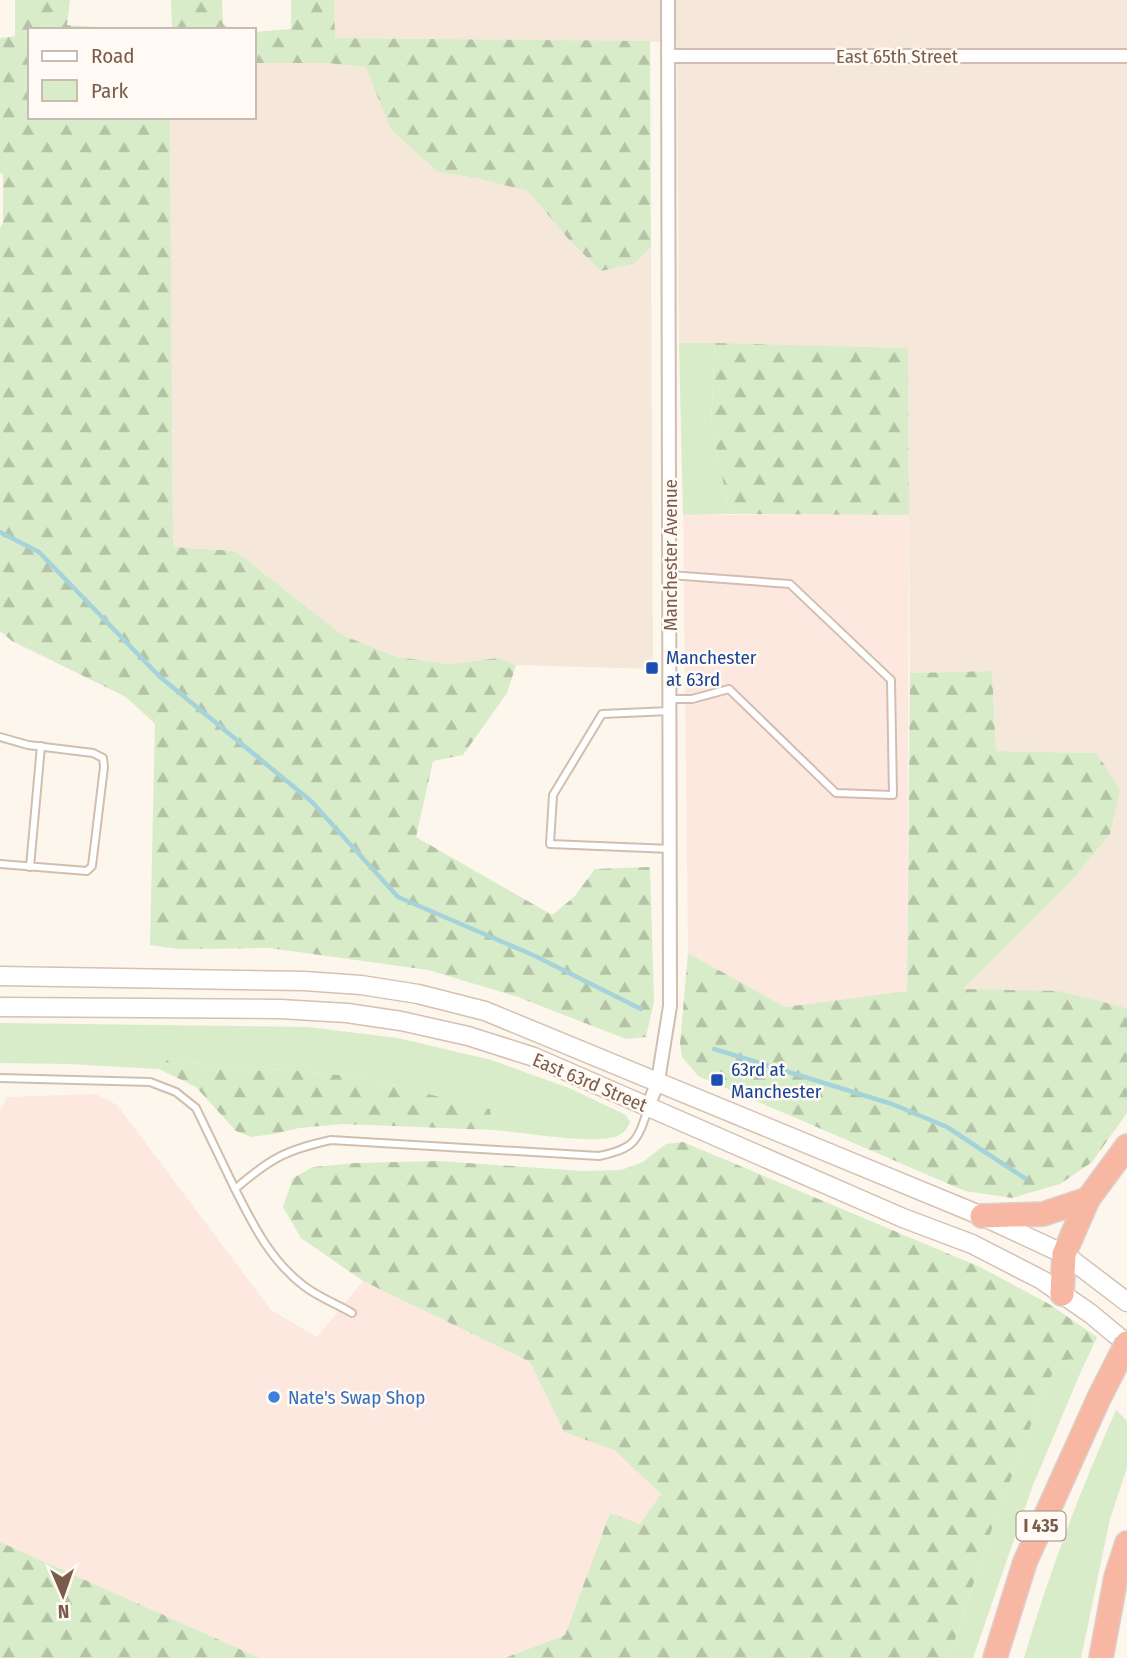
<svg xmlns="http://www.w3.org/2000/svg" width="1127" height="1658" font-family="'Fira Sans Condensed',sans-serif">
  <defs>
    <pattern id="forest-firs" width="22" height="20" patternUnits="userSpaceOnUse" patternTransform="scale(1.75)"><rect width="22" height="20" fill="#d8ecc9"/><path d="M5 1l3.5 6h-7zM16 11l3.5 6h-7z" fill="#b4c2a5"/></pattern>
  </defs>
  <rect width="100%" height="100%" fill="#fdf6ec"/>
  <g fill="#f5e8da">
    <polygon points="334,0 1127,0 1127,1008 1058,991 962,990 1073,879 1110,834 1119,790 1097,753 996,751 992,671 910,673 908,348 679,343 677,42 335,38"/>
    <polygon points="254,63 327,63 367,67 391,130 438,172 476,178 528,191 570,241 601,271 634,264 651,247 653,669 516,665 498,658 449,664 398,657 344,636 235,551 173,547 170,117 254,117"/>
  </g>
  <g fill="#fde8e0">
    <polygon points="683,515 909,515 907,991 785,1007 688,953"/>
    <polygon points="96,1094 117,1105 271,1310 317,1337 363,1281 530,1362 564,1432 614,1450 661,1494 640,1524 610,1513 565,1635 505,1658 260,1658 0,1542 0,1111 7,1097"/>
  </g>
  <g fill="#d8ecc9">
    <polygon points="679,343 715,343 711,424 730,514 683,515"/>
    <path d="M0,1023L307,1027L398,1038L491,1060L569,1088L626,1115L630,1122C627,1130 623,1134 615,1137C589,1144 523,1132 493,1130L489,1109L358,1077L281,1069L249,1071L168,1059L159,1069L70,1064L0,1063Z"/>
    <polygon points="1071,1359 1082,1369 1033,1485 973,1658 949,1658 986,1545 1037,1409 1054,1370"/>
    <path d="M1116,1410L1127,1421V1468L1110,1519L1081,1658H1024C1049,1573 1080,1491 1116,1410Z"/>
  </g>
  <g fill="url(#forest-firs)">
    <polygon points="15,0 70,0 67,25 149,30 30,30 30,117 170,117 173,547 235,551 344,636 398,657 449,664 498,658 516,665 507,693 463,755 433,761 416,837 552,915 574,897 595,869 650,867 654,1001 646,1037 626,1039 515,996 428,970 269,948 178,949 150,945 155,724 126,697 12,641 0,631 0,228 3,223 3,174 0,173 0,38 15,36"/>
    <polygon points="171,0 222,0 223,24 233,30 172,30"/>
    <polygon points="291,0 334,0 335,38 650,41 651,247 634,264 601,271 570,241 528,191 476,178 438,172 391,130 366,67 327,63 254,63 254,32 291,29"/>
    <polygon points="715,343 908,348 909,515 730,514 711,424"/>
    <polygon points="992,671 996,751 1097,753 1120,790 1110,834 1073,879 963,989 1059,991 1127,1008 1127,1113 1092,1162 1060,1184 1012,1198 965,1191 698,1076 682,1057 680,1044 688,953 785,1007 907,991 910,673"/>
    <polygon points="168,1059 249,1071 281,1069 358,1077 490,1109 493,1130 343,1124 299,1128 274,1134 251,1137 236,1131 196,1087 159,1069"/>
    <polygon points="683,1142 980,1267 1049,1304 1097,1337 1082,1369 1071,1359 1054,1370 1037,1409 986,1545 949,1658 505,1658 565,1635 610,1513 640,1524 661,1494 614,1450 564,1432 530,1362 363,1281 301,1238 283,1207 293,1178 313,1167 356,1163 439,1161 582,1171 621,1170 643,1162 666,1144"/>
    <polygon points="0,1542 260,1658 0,1658"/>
  </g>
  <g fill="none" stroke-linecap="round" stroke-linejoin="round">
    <g stroke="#a5d3da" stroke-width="4.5">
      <polyline points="0,532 39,552 159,676 311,801 398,897 533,955 641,1009"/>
      <polyline points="714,1049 892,1104 947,1127 1026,1179"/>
    </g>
    <defs>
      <g id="service">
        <polyline points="670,575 790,584 891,680 893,795 836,793 729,689 692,699 670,699"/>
        <polyline points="670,711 602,714 553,795 550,844 671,849"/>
        <polyline points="0,737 28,745 93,753 103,758 104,767 92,866 87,871 0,864"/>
        <polyline points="30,867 41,746"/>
        <path d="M0,1078L150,1082L176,1092L196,1108L235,1189C270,1159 285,1150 331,1140L599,1156C635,1148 637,1142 648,1109"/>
        <path d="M235,1189C253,1225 271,1261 304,1286C318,1297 337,1304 352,1313"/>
      </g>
      <g id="minor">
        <polyline points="668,56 1127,56"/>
        <polyline points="648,1107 658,1081 670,1006 668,0"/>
      </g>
      <g id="secondary">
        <polyline points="0,976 304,981 361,985 418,994 485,1011 982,1216 1064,1254 1127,1302"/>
        <polyline points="0,1007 280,1009 347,1013 401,1021 468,1036 534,1057 903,1218 972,1244 1042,1280 1091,1314 1127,1344"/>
      </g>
      <g id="motorway">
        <polyline points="982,1216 1043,1214 1088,1199"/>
        <polyline points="1062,1294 1064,1254 1088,1199 1127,1146"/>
        <polyline points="995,1658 1025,1562 1099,1398"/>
        <polyline points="1101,1658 1116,1577 1127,1543"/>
      </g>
    </defs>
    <use href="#service" stroke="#d1beb0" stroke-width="10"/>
    <use href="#minor" stroke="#d1beb0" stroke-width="16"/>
    <use href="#secondary" stroke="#d6c0b0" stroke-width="21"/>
    <use href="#motorway" stroke="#dad1cd" stroke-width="26"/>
    <use href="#service" stroke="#fff" stroke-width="6"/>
    <use href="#minor" stroke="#fff" stroke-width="12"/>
    <use href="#secondary" stroke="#fff" stroke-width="18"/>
    <use href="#motorway" stroke="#f7b7a3" stroke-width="23"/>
    <defs>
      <polyline id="motorway-bridge" points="1099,1398 1127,1343"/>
    </defs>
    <use href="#motorway-bridge" stroke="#dad1cd" stroke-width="26" stroke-linecap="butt"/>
    <use href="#motorway-bridge" stroke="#f7b7a3" stroke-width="23"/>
  </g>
  <g fill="#1a4fb4" stroke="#fffaf3" stroke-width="2.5">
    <rect x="645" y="661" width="14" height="14" rx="3.5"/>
    <rect x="710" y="1073" width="14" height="14" rx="3.5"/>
  </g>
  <circle fill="#3f7fe0" stroke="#fffaf3" stroke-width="2.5" cx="274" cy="1397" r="7"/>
  <g text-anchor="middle" stroke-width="5" stroke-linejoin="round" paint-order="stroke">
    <rect fill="#fffaf3" stroke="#a28b7f" stroke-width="2" x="1016.5" y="1511.5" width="49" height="29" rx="5"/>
    <g font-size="18" font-weight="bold" fill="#7a5c4d">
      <text x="1041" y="1532">I 435</text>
    </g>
    <g font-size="19" fill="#7a5c4d" stroke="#fffaf3">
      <text x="897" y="63">East 65th Street</text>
      <text transform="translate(670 555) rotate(-90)" y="7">Manchester Avenue</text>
      <text transform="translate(590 1082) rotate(23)" y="7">East 63rd Street</text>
    </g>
    <g font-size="19" fill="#164399" stroke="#fffaf3" text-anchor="start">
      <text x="666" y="664">Manchester<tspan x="666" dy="22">at 63rd</tspan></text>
      <text x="731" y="1076">63rd at<tspan x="731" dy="22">Manchester</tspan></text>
    </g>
    <g font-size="19" fill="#366cbe" stroke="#fffaf3" text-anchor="start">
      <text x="288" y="1404">Nate's Swap Shop</text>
    </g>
  </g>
  <rect x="28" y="28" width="228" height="91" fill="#fffaf3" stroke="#cabbb1" stroke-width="2"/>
  <rect x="42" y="51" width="35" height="10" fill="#ffffff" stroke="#cabbb1" stroke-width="2"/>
  <text x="91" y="63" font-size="21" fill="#7a5c4d">Road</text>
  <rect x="42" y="80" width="35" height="21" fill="#d8ecc9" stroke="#cabbb1" stroke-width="2"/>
  <text x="91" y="98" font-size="21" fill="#7a5c4d">Park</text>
  <g transform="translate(63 1595) rotate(178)" stroke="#fffaf3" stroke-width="5" paint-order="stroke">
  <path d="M0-5L12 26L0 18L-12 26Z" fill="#7a5c4d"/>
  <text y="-10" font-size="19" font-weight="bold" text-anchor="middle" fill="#7a5c4d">N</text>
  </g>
</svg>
